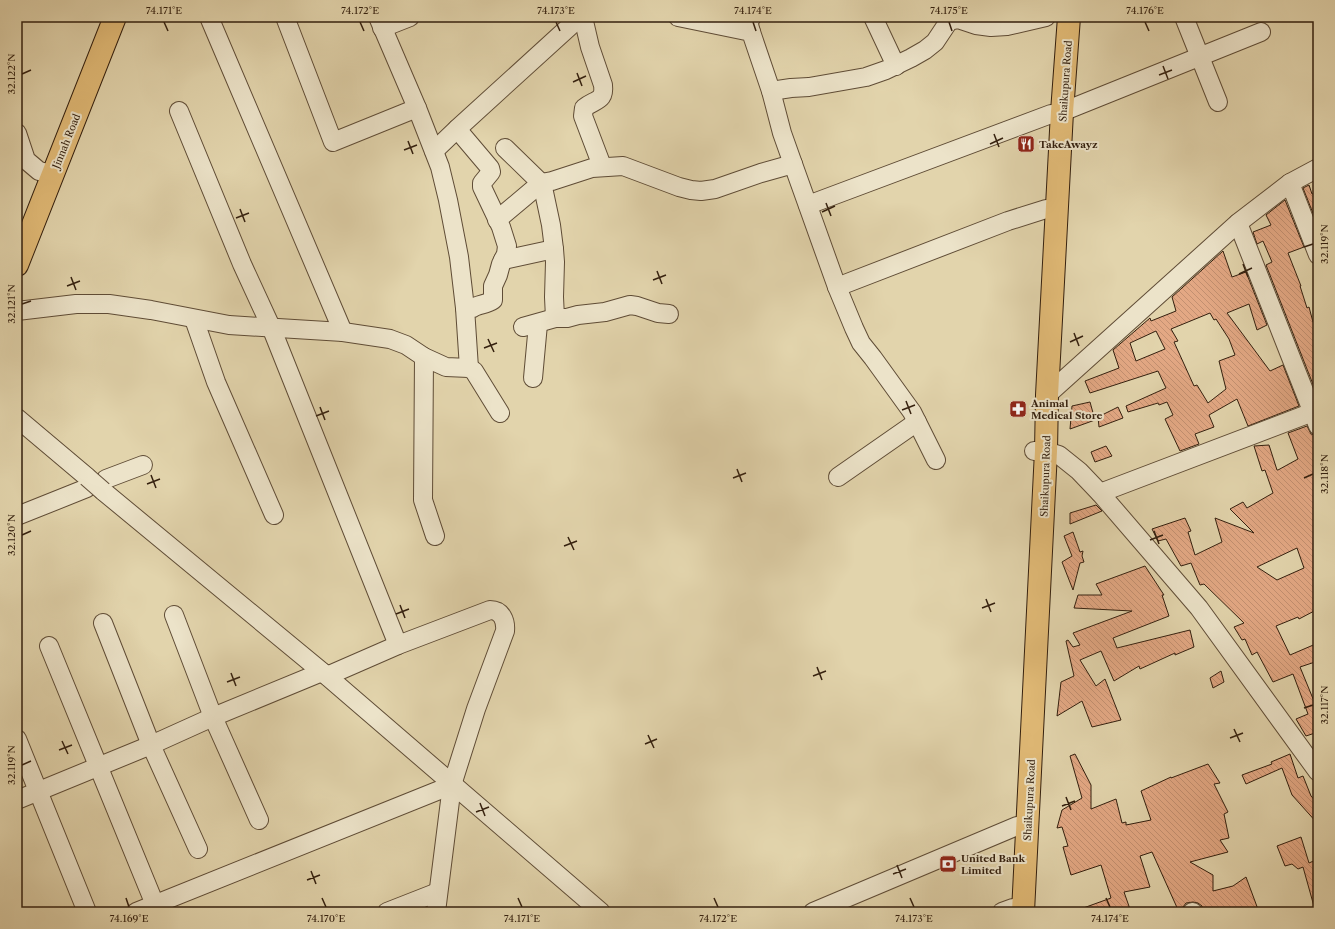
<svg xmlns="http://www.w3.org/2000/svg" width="1335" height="929" font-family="'Libre Caslon Text',serif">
  <defs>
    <pattern id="building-back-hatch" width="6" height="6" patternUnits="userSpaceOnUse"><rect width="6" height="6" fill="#e3a884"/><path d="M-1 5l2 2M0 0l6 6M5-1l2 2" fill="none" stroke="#c39071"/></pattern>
  </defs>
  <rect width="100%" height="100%" fill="#e2d4ac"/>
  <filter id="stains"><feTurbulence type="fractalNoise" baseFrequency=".005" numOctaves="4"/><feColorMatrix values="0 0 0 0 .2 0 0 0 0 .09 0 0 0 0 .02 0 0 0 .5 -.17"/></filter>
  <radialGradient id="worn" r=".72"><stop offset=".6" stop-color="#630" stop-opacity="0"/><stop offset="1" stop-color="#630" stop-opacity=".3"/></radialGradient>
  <g fill="url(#building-back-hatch)" stroke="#331f0e" fill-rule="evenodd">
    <polygon points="1309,185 1312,194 1318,192 1318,226 1303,188"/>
    <polygon points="1285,200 1304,247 1288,253 1301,286 1300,286 1307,308 1309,307 1313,322 1318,320 1318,397 1266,265 1272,262 1263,241 1257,244 1253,232 1271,225 1266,215"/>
    <path d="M1223,251L1232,277L1246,272L1267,325L1257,330L1249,304L1227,313L1270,371L1283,365L1299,406L1248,426L1237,399L1209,415L1214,427L1195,434L1199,444L1180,451L1165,419L1173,415L1167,402L1159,405L1158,403L1128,412L1126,406L1166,388L1158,371L1090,393L1085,381L1119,368L1113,350L1150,318L1151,321L1176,311L1172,297ZM1210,313L1214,320L1216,319L1229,339L1235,355L1219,361L1226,389L1208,403L1197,385L1194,386L1174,342L1178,341L1171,329ZM1156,331L1165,349L1136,361L1130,343Z"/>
    <polygon points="1090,402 1095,420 1070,429 1072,406"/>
    <polygon points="1118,407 1123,418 1099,427 1098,417"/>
    <path d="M1307,426L1311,434L1314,435L1318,448V484L1315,486L1318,492V609L1299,619L1298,617L1276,626L1290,655L1318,643V661L1300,667L1316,706L1318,705V738L1317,739L1315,733L1306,736L1296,719L1308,714L1293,674L1273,682L1257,652L1252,655L1245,639L1242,640L1234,627L1244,623L1204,584L1200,585L1191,563L1181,566L1166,539L1158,541L1152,529L1185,518L1191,531L1188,532L1195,555L1222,542L1215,518L1254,533L1230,509L1243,502L1247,508L1273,493L1265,470L1262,471L1254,446L1269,445L1277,470H1278L1298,459L1288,433ZM1297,548L1304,568L1277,580L1257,567Z"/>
    <polygon points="1106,446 1112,456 1095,462 1091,452"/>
    <polygon points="1096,505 1102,511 1070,524 1070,513"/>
    <polygon points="1073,532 1080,552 1083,551 1082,556 1084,562 1080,563 1073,590 1062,562 1072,556 1064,536"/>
    <polygon points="1145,566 1164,595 1162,595 1169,616 1113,638 1117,648 1190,630 1194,647 1175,655 1175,653 1140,669 1139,666 1114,681 1101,651 1080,660 1096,686 1105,679 1121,720 1092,727 1082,701 1057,716 1061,682 1074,676 1066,641 1068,640 1073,647 1080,645 1073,633 1132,611 1074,608 1078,595 1102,595 1096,584"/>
    <polygon points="1221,671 1224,682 1213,688 1210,678"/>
    <polygon points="1075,754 1091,785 1091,809 1116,799 1122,823 1126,822 1126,825 1151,820 1141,791 1171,777 1171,778 1208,764 1220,783 1214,784 1228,812 1224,814 1229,838 1220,840 1228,852 1190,862 1213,875 1213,891 1233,886 1246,877 1259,912 1203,912 1202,906 1198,903 1193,902 1186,903 1183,907 1182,912 1179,912 1152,852 1140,856 1150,887 1124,892 1131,912 1075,912 1075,911 1111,898 1101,865 1071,875 1063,847 1068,846 1062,827 1057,828 1062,810 1082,798 1070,756"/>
    <polygon points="1290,754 1298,778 1303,776 1311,796 1318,804 1318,824 1292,795 1282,768 1246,784 1242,775 1272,764 1271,762"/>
    <polygon points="1301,837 1309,863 1318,859 1318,910 1315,910 1303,867 1298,869 1292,864 1285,866 1277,846"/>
  </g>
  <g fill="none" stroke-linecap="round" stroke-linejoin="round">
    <defs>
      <g id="minor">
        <polyline points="209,17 343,332"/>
        <polyline points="285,17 333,142 417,108"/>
        <polyline points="378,17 417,108 440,167 448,200 459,257 465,308 469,368"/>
        <path d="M583,17L590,47L603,85C605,102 595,99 584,108L583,116L602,166"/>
        <polyline points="678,17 751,32 771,91 782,133 793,164 837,287 854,328 861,343 873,358 912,412 936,460"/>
        <polyline points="873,17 896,66"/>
        <polyline points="1184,17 1218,102"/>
        <polyline points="382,28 410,17"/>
        <polyline points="751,32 748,21 752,17"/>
        <polyline points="771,91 791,88 809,87 866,77 886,70 911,58 925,50 935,42 949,21 958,19 976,25 991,27 1007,26 1046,17"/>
        <polyline points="179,111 242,264 271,327 398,645"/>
        <polyline points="1062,112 1261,32"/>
        <path d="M457,129L490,168L491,172L482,183V187L501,227L507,246L506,254L501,264L498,275L493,286V300C486,305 478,304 473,308H465"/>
        <polyline points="17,133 26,160 39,171 52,174"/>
        <polyline points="505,148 541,183 544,192 551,225 554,249 555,262 554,297 555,318"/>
        <polyline points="434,151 457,129 580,17"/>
        <polyline points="1290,183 1318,255"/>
        <polyline points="808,205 1051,114"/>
        <polyline points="497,220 541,183 552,181 592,168 623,166 679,187 691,190 701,191 715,189 761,173 793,164"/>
        <polyline points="1238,223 1318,426"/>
        <polyline points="503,260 554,249"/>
        <polyline points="837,287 1008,221 1046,209"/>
        <polyline points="17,311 76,304 109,304 151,310 229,325 343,332 390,339 406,345 424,357 446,367 469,368 474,371 500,413"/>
        <polyline points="194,319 216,382 274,515"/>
        <polyline points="523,327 555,318 567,318 578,315 605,312 630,305 637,306 658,313 669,314"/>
        <polyline points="424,357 423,500 435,536"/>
        <polyline points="533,378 538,324"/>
        <polyline points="1047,395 1238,223 1290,183 1318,168"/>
        <polyline points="17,418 87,477"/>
        <polyline points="1034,451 1046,451 1059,455 1079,471 1100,493 1199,608 1318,772"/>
        <polyline points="838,477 917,422"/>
        <polyline points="106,479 143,465"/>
        <polyline points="103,491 327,676 601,912"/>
        <polyline points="1100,493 1313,412"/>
        <polyline points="17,516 87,488"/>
        <polyline points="174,615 213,717 259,820"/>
        <polyline points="103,623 151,745 198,849"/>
        <polyline points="49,646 158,912"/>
        <path d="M327,676L398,645L490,610C502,610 506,621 505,631L476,709L452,785L436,912"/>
        <polyline points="17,739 87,912"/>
        <polyline points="17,800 151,745 213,717 322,672"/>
        <polyline points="136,912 452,785"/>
        <polyline points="387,912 438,892"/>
        <polyline points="813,912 1017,826"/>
        <polyline points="1002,912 1013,908"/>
        <polyline points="1192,912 1193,912"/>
      </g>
      <g id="major">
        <polyline points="17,265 115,17"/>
        <polyline points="1023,912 1046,451 1047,395 1062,112 1069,17"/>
      </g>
    </defs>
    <use href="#minor" stroke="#5f4c36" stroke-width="20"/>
    <use href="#major" stroke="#331f0e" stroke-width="24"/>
    <use href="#minor" stroke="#ece3c9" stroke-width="18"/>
    <use href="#major" stroke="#e1ba76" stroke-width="22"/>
    <defs>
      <polyline id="minor-bridge" points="87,477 103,491"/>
    </defs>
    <use href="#minor-bridge" stroke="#5f4c36" stroke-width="20" stroke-linecap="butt"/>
    <use href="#minor-bridge" stroke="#ece3c9" stroke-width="18"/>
  </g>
  <path fill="none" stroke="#331f0e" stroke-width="1.5" d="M164,22L168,31M360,22L364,31M556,22L560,31M753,22L756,31M949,22L952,31M1145,22L1149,31M1163,66L1168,79M577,73L582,86M22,74L31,70M1159,75L1172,70M573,82L586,76M994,134L999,147M408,141L413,154M990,144L1003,138M404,150L417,145M826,203L831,216M240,209L245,222M822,212L835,206M236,218L249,213M1304,247L1313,244M1243,264L1248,277M657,271L662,284M1239,274L1252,268M71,277L76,290M653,280L666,275M67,286L80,281M22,304L31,301M1074,333L1079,346M488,339L494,352M1070,342L1083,336M484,348L497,343M906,401L911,414M320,407L325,420M902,410L915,405M316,416L329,411M737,469L742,482M151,475L156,488M733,478L746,473M1304,478L1313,474M147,484L160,479M1154,531L1159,544M22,535L31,531M568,537L574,550M1150,540L1163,535M564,546L577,541M986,599L991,612M400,605L405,618M982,608L995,603M396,614L409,609M817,667L822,680M231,673L236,686M813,676L826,671M227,682L240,677M1304,708L1313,705M1234,729L1240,742M648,735L654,748M1230,738L1243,733M62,741L68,754M645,744L657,739M59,750L72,745M22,765L31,761M1066,797L1071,810M480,803L485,816M1062,806L1075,801M476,812L489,807M897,865L902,878M311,871L316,884M893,874L906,869M307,880L320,875M126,898L129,907M322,898L326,907M518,898L522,907M714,898L718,907M910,898L914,907M1106,898L1110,907"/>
  <defs>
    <symbol id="restaurant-square" viewBox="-11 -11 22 22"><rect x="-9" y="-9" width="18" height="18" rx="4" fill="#8f2418" stroke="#ece3c9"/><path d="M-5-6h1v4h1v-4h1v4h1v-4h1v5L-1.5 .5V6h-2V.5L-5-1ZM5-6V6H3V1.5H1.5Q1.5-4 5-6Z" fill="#fff"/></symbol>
    <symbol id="pharmacy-square" viewBox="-11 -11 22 22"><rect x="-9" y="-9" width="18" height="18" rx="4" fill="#8f2418" stroke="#ece3c9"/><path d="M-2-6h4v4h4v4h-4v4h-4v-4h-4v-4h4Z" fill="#fff"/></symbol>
    <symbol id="bank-square" viewBox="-11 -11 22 22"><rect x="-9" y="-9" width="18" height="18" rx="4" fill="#8f2418" stroke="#ece3c9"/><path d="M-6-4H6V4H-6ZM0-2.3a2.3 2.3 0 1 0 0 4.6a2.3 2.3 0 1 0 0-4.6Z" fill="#fff"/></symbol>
  </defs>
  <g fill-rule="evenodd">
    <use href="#restaurant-square" x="1016" y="134" width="20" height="20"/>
    <use href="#pharmacy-square" x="1008" y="399" width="20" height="20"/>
    <use href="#bank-square" x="938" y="854" width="20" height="20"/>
  </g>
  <g text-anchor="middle" stroke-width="4" stroke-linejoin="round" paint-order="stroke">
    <g font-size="10" fill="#331f0e" stroke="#ece3c9">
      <text transform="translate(1065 81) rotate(-86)" y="4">Shaikupura Road</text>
      <text transform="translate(66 141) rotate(-68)" y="4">Jinnah Road</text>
      <text transform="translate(1045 476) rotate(-88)" y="4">Shaikupura Road</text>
      <text transform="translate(1029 800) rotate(-87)" y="4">Shaikupura Road</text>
    </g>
    <g font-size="10" font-weight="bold" fill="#331f0e" stroke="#ece3c9" text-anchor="start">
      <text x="1039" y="148">TakeAwayz</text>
      <text x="1031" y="407">Animal<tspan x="1031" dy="12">Medical Store</tspan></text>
      <text x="961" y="862">United Bank<tspan x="961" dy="12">Limited</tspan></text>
    </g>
  </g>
  <rect width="1335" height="929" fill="none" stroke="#e2d4ac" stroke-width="44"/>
  <rect x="22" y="22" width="1291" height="885" fill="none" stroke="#331f0e" stroke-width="1.5"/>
  <g font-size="10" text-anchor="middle" fill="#331f0e">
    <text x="164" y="14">74.171°E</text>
    <text x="360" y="14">74.172°E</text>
    <text x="556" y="14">74.173°E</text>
    <text x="753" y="14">74.174°E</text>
    <text x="949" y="14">74.175°E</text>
    <text x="1145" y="14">74.176°E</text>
    <text transform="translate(11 74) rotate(-90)" y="4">32.122°N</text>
    <text transform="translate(1324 244) rotate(-90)" y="4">32.119°N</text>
    <text transform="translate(11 304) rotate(-90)" y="4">32.121°N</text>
    <text transform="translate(1324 474) rotate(-90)" y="4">32.118°N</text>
    <text transform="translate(11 535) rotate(-90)" y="4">32.120°N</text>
    <text transform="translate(1324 705) rotate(-90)" y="4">32.117°N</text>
    <text transform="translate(11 765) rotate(-90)" y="4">32.119°N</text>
    <text x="129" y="922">74.169°E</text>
    <text x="326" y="922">74.170°E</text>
    <text x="522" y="922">74.171°E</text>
    <text x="718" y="922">74.172°E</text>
    <text x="914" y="922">74.173°E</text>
    <text x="1110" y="922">74.174°E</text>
  </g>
  <rect width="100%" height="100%" filter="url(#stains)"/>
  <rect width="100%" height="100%" fill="url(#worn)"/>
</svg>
